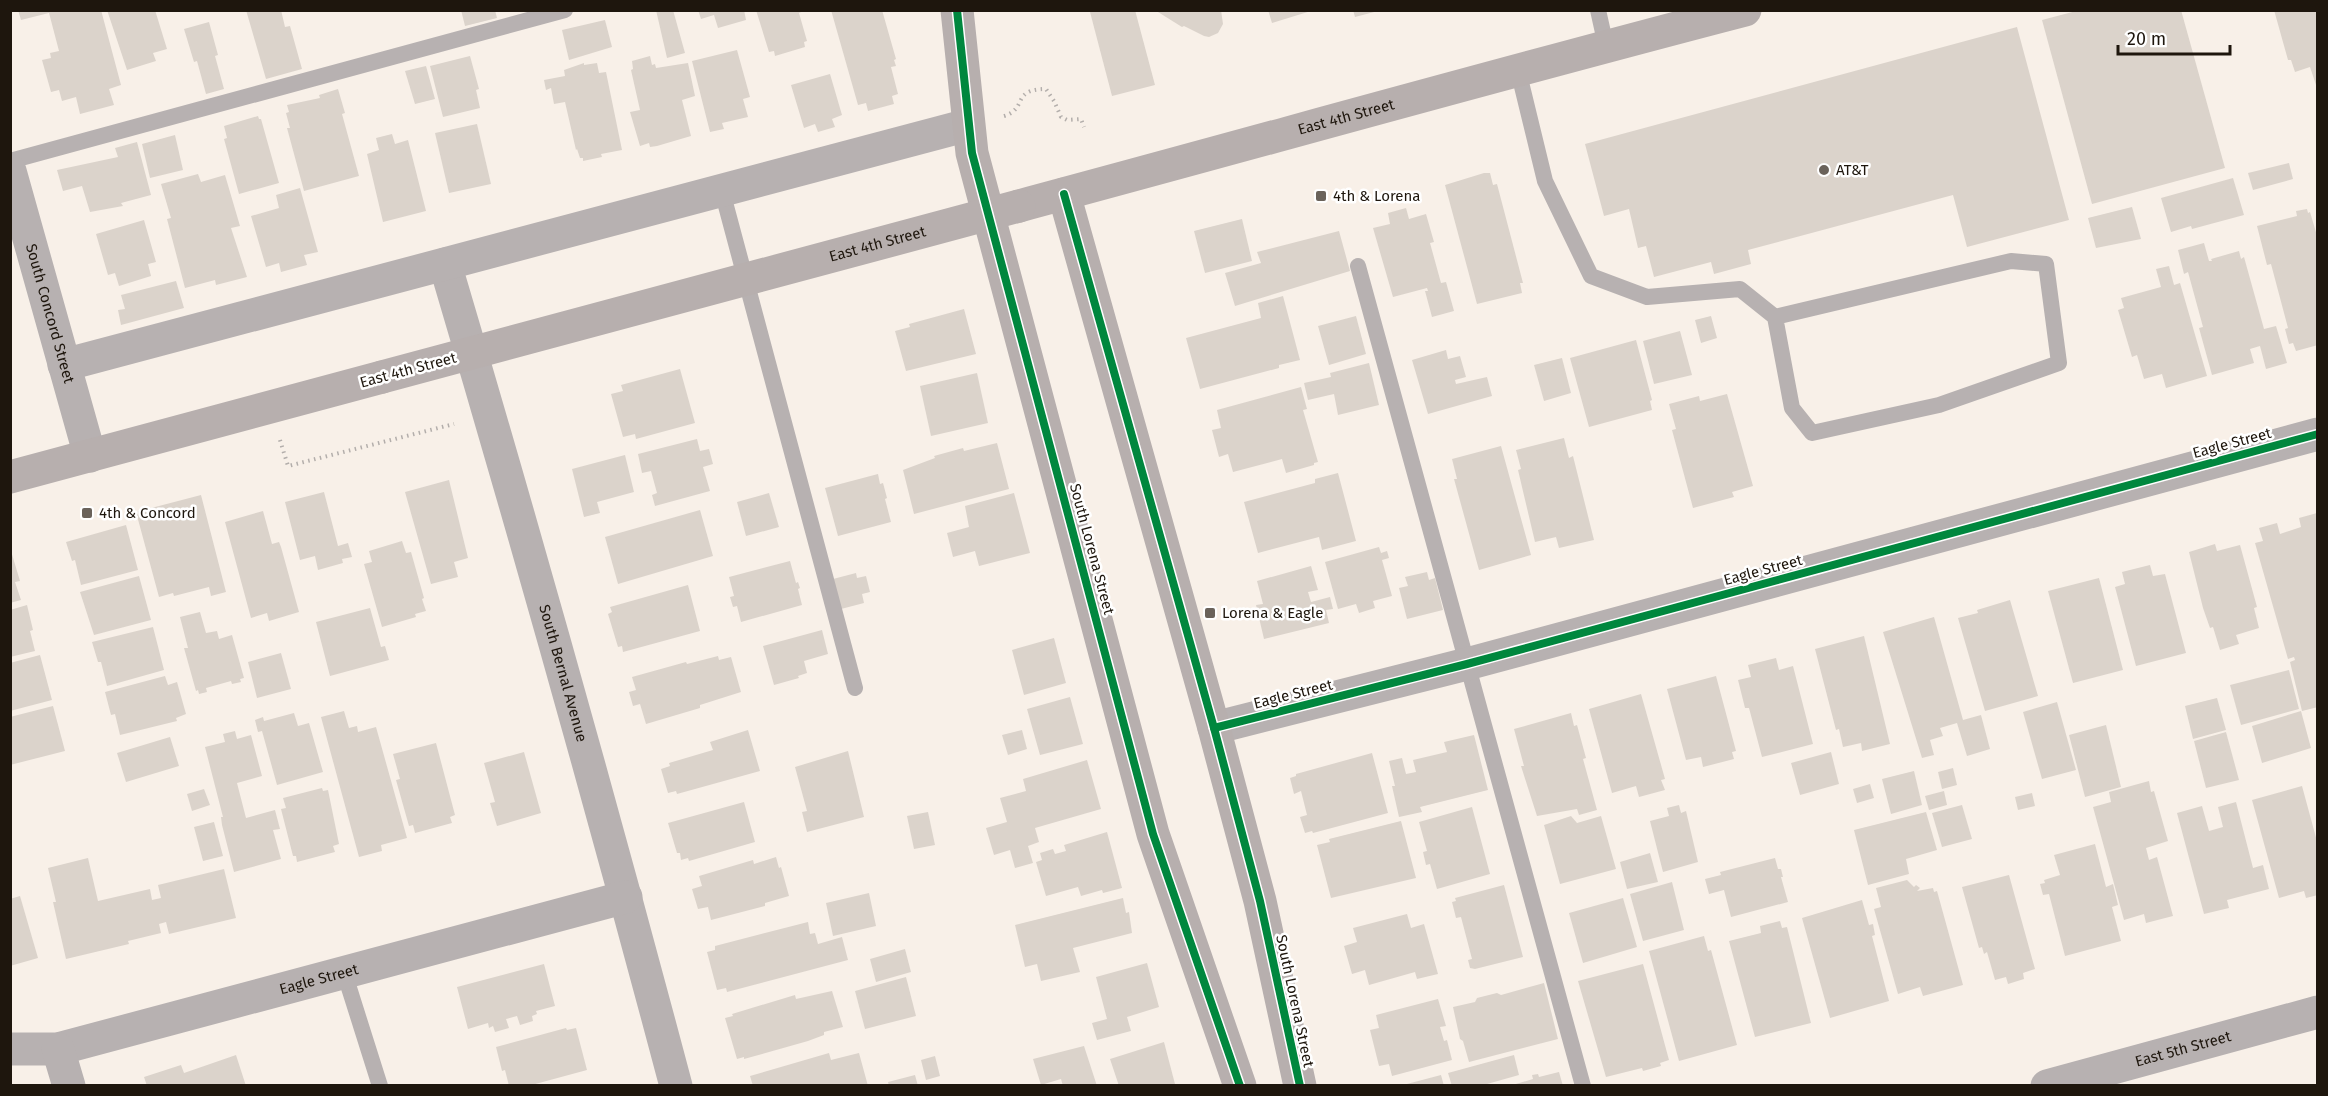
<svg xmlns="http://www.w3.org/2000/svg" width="2328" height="1096" font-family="'Fira Sans',sans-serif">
  <rect width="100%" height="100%" fill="#f8f0e8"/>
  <g fill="#dbd3cb">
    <polygon points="18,10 101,10 121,85 109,89 114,105 80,114 76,97 62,101 59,90 51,92 42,60 51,58 50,53 59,51 49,13 21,20"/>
    <polygon points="107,10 155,10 167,49 153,53 156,61 127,70"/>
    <polygon points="246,10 281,10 285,27 290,26 302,69 266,79"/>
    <polygon points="461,10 495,10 497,18 465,26"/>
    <polygon points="656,10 673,10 685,53 667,58"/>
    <polygon points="698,10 744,10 746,20 718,28 714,15 701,19"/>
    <polygon points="756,10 805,10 799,13 807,41 804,42 805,47 775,56 774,51 769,52"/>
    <polygon points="831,10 882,10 896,59 894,60 896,66 891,67 898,94 892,96 894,104 868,111 866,103 858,105"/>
    <polygon points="1095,10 1135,10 1155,85 1112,96 1090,12"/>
    <polygon points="1159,10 1221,10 1223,24 1218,33 1209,37 1204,36 1184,26 1182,27 1158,12"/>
    <polygon points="1268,10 1311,10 1311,11 1272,23"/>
    <polygon points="1353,10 1378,10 1378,11 1355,17"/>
    <polygon points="2080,10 2181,10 2225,168 2092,204 2042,20"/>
    <polygon points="2274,10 2318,10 2318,91 2310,67 2295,72 2291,60 2288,60"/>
    <polygon points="605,20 612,47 569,60 562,30"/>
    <polygon points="209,22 218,55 215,56 224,89 206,94 197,61 194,62 184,29"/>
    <polygon points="2017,27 2069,220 1967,247 1953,195 1748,250 1751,264 1714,274 1711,262 1654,277 1646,246 1638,248 1629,209 1604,216 1585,144"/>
    <polygon points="737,50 750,97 743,99 748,117 722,123 724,129 710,132 692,61"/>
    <polygon points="470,56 479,89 476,90 480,108 443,117 430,66"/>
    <polygon points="650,56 652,65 655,64 656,68 688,63 695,96 682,100 691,136 657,146 650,147 649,143 640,146 630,112 640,110 631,70 633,69 632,61"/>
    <polygon points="584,63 584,65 597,63 599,73 606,72 622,150 601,154 602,157 583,161 583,158 580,158 577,149 576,150 565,102 554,104 551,88 546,90 544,80 565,76 564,70"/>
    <polygon points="426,66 435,99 415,104 405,71"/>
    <polygon points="830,74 842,115 832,119 835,127 818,132 815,124 804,128 791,85"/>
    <polygon points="338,89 345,113 342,114 359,176 304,191 287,128 290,128 286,113 289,112 287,105 320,98 319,95"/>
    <polygon points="258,116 259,119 261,119 279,183 239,194 224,139 227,138 224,126"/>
    <polygon points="477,124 491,184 449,193 435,133"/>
    <polygon points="392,134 395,144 408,140 426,211 383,222 367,154 379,150 376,138"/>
    <polygon points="175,135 183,170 150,178 142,144"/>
    <polygon points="137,142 151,195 121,203 123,206 90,212 82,186 63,191 57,170 118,157 115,148"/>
    <polygon points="2289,163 2293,179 2253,190 2248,173"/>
    <polygon points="1484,173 1490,173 1493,185 1497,184 1523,283 1520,283 1522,293 1477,304 1445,185"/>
    <polygon points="198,174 201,182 225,175 240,226 231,228 247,277 216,285 215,280 185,288 167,219 171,218 161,184"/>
    <polygon points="2233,178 2244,215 2192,229 2191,226 2171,232 2161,198"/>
    <polygon points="300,188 318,252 304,255 307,265 281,272 279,263 266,267 251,216 279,208 276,195"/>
    <polygon points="2132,207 2141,239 2096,248 2088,218"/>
    <polygon points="1406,208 1409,219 1426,214 1434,242 1430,243 1441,283 1446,282 1454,311 1432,317 1425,291 1428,291 1427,288 1393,297 1373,228 1390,224 1388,213"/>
    <polygon points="2307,209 2308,213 2310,212 2318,239 2318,345 2296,351 2293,343 2289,344 2285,329 2288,328 2271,264 2267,265 2257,226 2297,216 2296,211"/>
    <polygon points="1242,219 1252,261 1205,273 1194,231"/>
    <polygon points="144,220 156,262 148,264 151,276 119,286 115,273 108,275 96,234"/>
    <polygon points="1339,231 1350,271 1235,306 1225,273 1261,263 1257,252"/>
    <polygon points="2204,243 2209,261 2212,261 2211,259 2239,251 2241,259 2244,257 2264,329 2276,326 2287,363 2266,369 2260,346 2250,349 2254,363 2212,375 2199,328 2203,327 2188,272 2184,274 2178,250"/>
    <polygon points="2169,266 2174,285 2180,283 2207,376 2166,388 2162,374 2144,379 2137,355 2132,357 2118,310 2124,308 2121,298 2161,287 2156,269"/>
    <polygon points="176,281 184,308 121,325 118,310 125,309 121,295"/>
    <polygon points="1283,296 1300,360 1279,365 1279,368 1200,389 1186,338 1261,318 1258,303"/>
    <polygon points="964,309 976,354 906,371 895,331 910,327 909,324"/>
    <polygon points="1356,316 1366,354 1329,365 1318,326"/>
    <polygon points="1711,316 1717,338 1701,343 1695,320"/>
    <polygon points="1680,331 1692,375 1654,384 1643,341"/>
    <polygon points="1636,340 1652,400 1650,401 1652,410 1589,427 1570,358"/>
    <polygon points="1446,350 1448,359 1460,356 1466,377 1455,380 1456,384 1487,377 1492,396 1428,414 1412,360"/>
    <polygon points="1562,358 1571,393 1544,401 1534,365"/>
    <polygon points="1369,363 1379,405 1338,415 1334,394 1308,400 1304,383 1331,377 1330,373"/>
    <polygon points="680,369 695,423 636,439 635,434 623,437 611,394 623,391 621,385"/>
    <polygon points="977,373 988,423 931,436 920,386"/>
    <polygon points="1301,387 1307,409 1303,410 1318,462 1314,463 1314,465 1286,473 1282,459 1233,472 1228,454 1219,457 1212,430 1221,428 1217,410"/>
    <polygon points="1727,394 1753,486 1732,492 1734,497 1693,508 1672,430 1676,429 1669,404 1699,396 1700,401"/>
    <polygon points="1564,438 1569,458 1573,456 1594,540 1559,548 1556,537 1535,542 1518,470 1521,469 1516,450"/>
    <polygon points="697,439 700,451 709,449 713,464 703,467 710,491 655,506 652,495 657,493 651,471 642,473 638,454"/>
    <polygon points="997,443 1009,489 914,514 903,470 935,458 934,456 963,448 964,451"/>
    <polygon points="1501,446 1531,555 1479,570 1454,479 1457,479 1452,459"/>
    <polygon points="625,455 634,492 597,502 600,513 584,517 572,469"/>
    <polygon points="1338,473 1356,541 1322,550 1319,537 1258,553 1244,502 1315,483 1315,479"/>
    <polygon points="878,474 880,484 883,483 887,498 885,499 891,522 838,536 825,488"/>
    <polygon points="449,480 468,558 454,562 458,577 431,584 405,492"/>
    <polygon points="324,492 338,546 348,543 352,557 342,559 343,563 318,570 315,556 300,560 285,502"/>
    <polygon points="769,493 779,527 746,536 737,502"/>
    <polygon points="1014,493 1030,553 979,566 975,551 953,557 947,533 969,527 965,506"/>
    <polygon points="201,495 226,592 211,596 209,587 174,596 173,593 159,597 136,512"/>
    <polygon points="700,510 713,556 618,584 605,537"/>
    <polygon points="263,511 272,544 279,542 281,547 299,612 269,621 267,613 251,618 225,522"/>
    <polygon points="2317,513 2318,707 2302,711 2290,662 2295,660 2294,657 2288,659 2255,543 2263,541 2259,528 2277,523 2280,534 2301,527 2299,518"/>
    <polygon points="126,525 138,570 81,585 75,560 72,561 66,542"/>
    <polygon points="402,541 406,553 411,552 424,598 422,599 426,611 415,614 416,617 382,627 364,564 372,562 369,551"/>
    <polygon points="2215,544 2217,551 2240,545 2257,607 2254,608 2259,628 2236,635 2239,644 2220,650 2213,627 2210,628 2203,608 2189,552"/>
    <polygon points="1379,547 1381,553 1387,551 1389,558 1382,560 1392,596 1373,601 1375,608 1359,613 1356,604 1338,609 1325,562"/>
    <polygon points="11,551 20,581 15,582 21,600 10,603"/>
    <polygon points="790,561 796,583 798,582 800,588 798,589 802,605 741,622 737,606 733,607 730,597 734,596 729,577"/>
    <polygon points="2150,565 2153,576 2165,574 2186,653 2136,666 2115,587 2125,584 2122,572"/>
    <polygon points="1311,566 1318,590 1308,592 1311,602 1330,597 1333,609 1326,610 1329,623 1264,639 1256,605 1263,604 1257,581"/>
    <polygon points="1427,572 1429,580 1435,578 1443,610 1407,619 1399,588 1408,586 1405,577"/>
    <polygon points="856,573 857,578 866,576 870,592 862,594 864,603 841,609 833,579"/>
    <polygon points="139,576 151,620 94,635 80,592"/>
    <polygon points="2099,578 2123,670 2073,683 2048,591"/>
    <polygon points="688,585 700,631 623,652 622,646 618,647 608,614 612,612 610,607"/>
    <polygon points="2010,600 2038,696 1985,711 1958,618 1978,613 1977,610"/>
    <polygon points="27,605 33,630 30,631 35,651 10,657 10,610"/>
    <polygon points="370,608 381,647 385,646 389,660 330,676 316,622"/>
    <polygon points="200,612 206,633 217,631 219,639 232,635 244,678 240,679 241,682 232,684 231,681 206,688 207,692 199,694 198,690 196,691 184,648 188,648 180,617"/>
    <polygon points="1934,617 1963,720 1981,715 1990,749 1967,756 1957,723 1940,728 1943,736 1930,740 1934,755 1922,758 1883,632"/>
    <polygon points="153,627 164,670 107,686 101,662 98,662 92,642"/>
    <polygon points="822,630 828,654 804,661 807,673 798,676 799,678 774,685 763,646"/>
    <polygon points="1864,636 1890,744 1862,751 1861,743 1843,747 1839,729 1836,730 1815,649"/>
    <polygon points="1054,638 1066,683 1024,695 1012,650"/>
    <polygon points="281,653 291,689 257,698 248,662"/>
    <polygon points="40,655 52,700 10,711 10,663"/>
    <polygon points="718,656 719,660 731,657 741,692 700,705 700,708 646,724 640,704 633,706 629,692 636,690 632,677 686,662 687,664"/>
    <polygon points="1776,658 1779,670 1793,666 1813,744 1762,757 1749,708 1745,708 1738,680 1751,677 1748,665"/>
    <polygon points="2289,670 2299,709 2241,725 2230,685"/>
    <polygon points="165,676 168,685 177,682 186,714 176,718 177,721 120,735 115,714 111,715 105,692"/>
    <polygon points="1716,676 1736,751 1732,752 1734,759 1703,767 1701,757 1686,760 1667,689"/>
    <polygon points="1641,694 1665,779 1661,780 1665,790 1639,797 1636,786 1612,793 1589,709"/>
    <polygon points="1070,697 1083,744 1040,755 1027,709"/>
    <polygon points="2217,698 2226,730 2193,739 2185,706"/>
    <polygon points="2057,702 2076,770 2042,779 2023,712"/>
    <polygon points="53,706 65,751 10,765 10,717"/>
    <polygon points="344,711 349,728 357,726 358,732 376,727 407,838 381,845 382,851 359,857 321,717"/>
    <polygon points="2301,711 2311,748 2262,763 2252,726"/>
    <polygon points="294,713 298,726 309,723 323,772 277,785 262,731 258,732 255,720 263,717 264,721"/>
    <polygon points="1571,713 1574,726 1577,725 1586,758 1583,759 1597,810 1579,815 1577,809 1537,816 1521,766 1524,766 1514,729"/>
    <polygon points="2106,725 2121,787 2085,797 2069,735"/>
    <polygon points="748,730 760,771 677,794 676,791 668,793 661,769 670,766 669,763 713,750 710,742"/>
    <polygon points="1022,730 1027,749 1008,755 1002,735"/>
    <polygon points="235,731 237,739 251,735 262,776 237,783 246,818 275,810 280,829 273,830 281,859 234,872 222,825 221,817 223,817 205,747 225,742 223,734"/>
    <polygon points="2226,732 2239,780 2206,788 2194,741"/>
    <polygon points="1474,735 1488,790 1420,807 1422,812 1399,817 1392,786 1395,786 1389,761 1402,758 1406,774 1416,772 1413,760 1447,752 1444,742"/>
    <polygon points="170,737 179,766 126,782 117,753"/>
    <polygon points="436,743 455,815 450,817 452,823 415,833 413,825 409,826 396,780 400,779 393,754"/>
    <polygon points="848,751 864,817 807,832 802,812 807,811 795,767"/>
    <polygon points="524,752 541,813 497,826 490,803 495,802 484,763"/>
    <polygon points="1831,752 1839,784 1800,795 1791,763"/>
    <polygon points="1372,753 1388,813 1313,833 1312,831 1305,833 1300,817 1307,815 1301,791 1294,794 1290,778 1296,776 1296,774"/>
    <polygon points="1087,760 1101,809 1035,828 1039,842 1028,846 1033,863 1015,868 1010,850 994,855 986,828 1007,822 1000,798 1026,791 1023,779"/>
    <polygon points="1953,768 1957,785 1942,789 1938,772"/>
    <polygon points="1914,771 1922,805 1891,814 1882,779"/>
    <polygon points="2149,781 2151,792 2154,791 2168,841 2146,848 2149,860 2157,857 2173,916 2146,923 2144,914 2124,920 2093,807 2111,802 2109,792"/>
    <polygon points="1870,784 1874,798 1857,803 1853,789"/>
    <polygon points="2302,786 2318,845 2318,895 2306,898 2304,891 2279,898 2252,800"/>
    <polygon points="322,788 323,791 328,790 339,844 333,846 335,852 297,862 296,856 293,856 281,809 286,808 283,798"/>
    <polygon points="204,789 210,805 192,811 187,794"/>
    <polygon points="1944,791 1947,805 1929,810 1925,796"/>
    <polygon points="2032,793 2035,806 2018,810 2015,797"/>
    <polygon points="744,802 755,842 689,861 688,858 681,860 680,853 677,853 668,823"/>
    <polygon points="2236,802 2253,868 2263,865 2269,889 2227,900 2229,908 2204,914 2177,813 2202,806 2209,831 2223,827 2218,807"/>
    <polygon points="1679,805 1681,813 1686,811 1698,862 1663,872 1650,821 1669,816 1667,808"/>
    <polygon points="1962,805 1972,839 1942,847 1932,813"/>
    <polygon points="1472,807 1490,874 1437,889 1430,864 1426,865 1423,852 1427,851 1419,822"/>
    <polygon points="928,812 935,845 914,849 907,816"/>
    <polygon points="1926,812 1937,850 1906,859 1909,874 1868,885 1854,830"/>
    <polygon points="1571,816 1577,823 1601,816 1616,869 1560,884 1544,825"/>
    <polygon points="1401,821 1416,878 1331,898 1317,845 1330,842 1329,839"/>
    <polygon points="214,822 223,856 203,861 194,827"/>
    <polygon points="1107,832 1122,888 1103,893 1102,890 1081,896 1078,887 1046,896 1036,862 1042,860 1040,853 1053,849 1055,854 1066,851 1064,845"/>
    <polygon points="2095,844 2106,887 2113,884 2118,905 2112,907 2121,941 2065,956 2049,894 2043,895 2040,884 2045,883 2044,880 2060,875 2054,855"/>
    <polygon points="1650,853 1658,882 1627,889 1620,862"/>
    <polygon points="776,857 779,868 781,867 789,896 765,903 765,906 711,920 708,907 698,909 692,889 702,886 699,876 753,860 754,864"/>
    <polygon points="88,858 98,901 150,889 152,900 161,898 158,885 224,869 236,918 169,934 166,922 159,924 161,933 128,941 129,944 66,959 53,902 56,902 48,868"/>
    <polygon points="1775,858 1778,869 1781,869 1783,877 1781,877 1788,902 1731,917 1724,890 1709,894 1705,879 1721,875 1720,872"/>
    <polygon points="2009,875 2035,969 2023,973 2024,979 2008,984 2006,977 1995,980 1987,952 1984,954 1982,947 1979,948 1962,887"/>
    <polygon points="1907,880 1914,887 1916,885 1920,888 1917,891 1933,888 1934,892 1937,891 1963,985 1923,996 1920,987 1898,994 1874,909 1881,907 1876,888"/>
    <polygon points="1672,882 1684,930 1643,941 1630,894"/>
    <polygon points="1504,885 1523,957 1475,969 1470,968 1468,960 1472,959 1461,917 1456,918 1452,902 1456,901 1455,898"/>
    <polygon points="869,893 876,926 833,936 826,903"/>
    <polygon points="20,896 38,958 10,966 10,899"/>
    <polygon points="1123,898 1126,913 1129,912 1132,933 1073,948 1080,972 1041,981 1037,964 1025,967 1015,925"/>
    <polygon points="1623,898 1637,947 1583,963 1569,913"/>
    <polygon points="1862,900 1869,925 1873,924 1875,935 1872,936 1889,1001 1830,1018 1802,918"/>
    <polygon points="1407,914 1411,928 1424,924 1438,974 1417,979 1415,972 1369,985 1365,970 1352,974 1344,946 1357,942 1353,928"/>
    <polygon points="1780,921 1782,928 1787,927 1811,1023 1755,1037 1729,941 1761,933 1760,926"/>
    <polygon points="808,922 810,934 815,933 818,944 842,937 848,960 727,992 726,988 717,990 707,952 715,950 715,946"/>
    <polygon points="1704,936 1708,951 1711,950 1737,1045 1679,1061 1649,951"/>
    <polygon points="905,949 911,972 876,982 870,959"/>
    <polygon points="1147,963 1159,1007 1127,1017 1131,1031 1097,1040 1092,1023 1107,1019 1096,977"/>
    <polygon points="544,964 555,1006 536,1011 537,1014 532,1016 533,1021 520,1025 517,1016 506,1019 509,1028 495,1032 493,1026 489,1028 488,1023 468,1029 457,987"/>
    <polygon points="1643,964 1669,1060 1660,1063 1661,1066 1643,1071 1642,1068 1606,1077 1578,981"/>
    <polygon points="906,977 916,1016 865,1029 855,991"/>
    <polygon points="1544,983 1558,1039 1469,1062 1463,1041 1460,1039 1453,1007 1475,1002 1477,998 1497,993 1501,995"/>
    <polygon points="832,991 843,1027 824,1032 824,1035 808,1041 744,1059 744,1057 737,1059 725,1018 733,1016 732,1014 795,995 796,999"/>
    <polygon points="1438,999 1446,1026 1440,1027 1444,1041 1447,1040 1452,1060 1392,1076 1389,1064 1379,1066 1370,1030 1379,1028 1376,1015"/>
    <polygon points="566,1028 567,1030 576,1028 587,1070 528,1086 509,1086 505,1070 502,1071 496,1047"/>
    <polygon points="1164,1042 1175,1084 1119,1086 1110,1059"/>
    <polygon points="1084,1046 1097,1086 1063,1086 1061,1079 1041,1085 1033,1059"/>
    <polygon points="829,1053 831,1060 859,1053 868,1086 753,1086 750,1076"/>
    <polygon points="236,1055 246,1086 147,1086 144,1077 181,1065 184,1073"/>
    <polygon points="1514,1055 1519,1075 1480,1086 1452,1086 1448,1073"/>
    <polygon points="935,1056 940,1076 926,1080 921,1060"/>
    <polygon points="1559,1072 1563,1086 1509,1086 1533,1079 1532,1075 1538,1074 1539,1077"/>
    <polygon points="915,1075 918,1086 889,1086 888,1082"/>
    <polygon points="1441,1075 1444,1086 1404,1086 1403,1085"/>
  </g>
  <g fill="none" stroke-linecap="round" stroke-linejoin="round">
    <g stroke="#b3aeab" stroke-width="4" stroke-dasharray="1.5 4.5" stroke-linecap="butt">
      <path d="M1004,116C1028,109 1011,89 1046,89L1054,101L1061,117L1067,120L1081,119L1084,127"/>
      <polyline points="280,440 288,466 454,424"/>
    </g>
    <g stroke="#b7b1b1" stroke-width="16">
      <polyline points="1598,10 1606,46"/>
      <polyline points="1518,70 1545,181 1591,276 1647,297 1740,289 1775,317 1792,408 1812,433 1939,405 2059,363 2046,264 2011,261 1775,317"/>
      <polyline points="10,161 565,10"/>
      <polyline points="722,191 855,688"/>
      <polyline points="1358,266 1583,1086"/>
      <polyline points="344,972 380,1086"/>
    </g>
    <g stroke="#b7b1b1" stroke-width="33">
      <path id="s1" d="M10,171L90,456"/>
      <path id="s2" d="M445,264C526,537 603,811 676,1086"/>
      <polyline points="64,365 968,125"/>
      <polyline points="1214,728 1467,664 2318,434"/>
      <path id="s3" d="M10,1049H58L626,897"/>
      <polyline points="58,1049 69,1086"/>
      <path id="s4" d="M2047,1086L2318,1012"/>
    </g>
    <g stroke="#b7afae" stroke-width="33">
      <polyline points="957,10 972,153 1153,834 1240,1086"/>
      <polyline points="1064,194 1214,728 1260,901 1300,1086"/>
      <path id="s5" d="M1019,206C1261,141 1502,73 1745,10"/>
      <polyline points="10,477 382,377"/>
    </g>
    <path stroke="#b7afae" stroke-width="33" id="s6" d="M382,377L1019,206"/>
    <defs>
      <g id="cycleway">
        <polyline points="957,10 972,153 1153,834 1240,1086"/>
        <polyline points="1064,194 1214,728 1260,901 1300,1086"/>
        <polyline points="1214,728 1467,664 2318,434"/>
      </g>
    </defs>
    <use href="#cycleway" stroke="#fff" stroke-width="11"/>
    <use href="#cycleway" stroke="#00873e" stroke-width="8"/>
  </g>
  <g fill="#6a625a" stroke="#fff" stroke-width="2">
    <circle cx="1824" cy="170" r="6"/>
    <rect x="1315" y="190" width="12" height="12" rx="3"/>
    <rect x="81" y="507" width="12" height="12" rx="3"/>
    <rect x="1204" y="607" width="12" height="12" rx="3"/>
  </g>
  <g text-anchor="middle" stroke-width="5" stroke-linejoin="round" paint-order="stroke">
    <g font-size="15" fill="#1e160d" stroke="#fff">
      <text dy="5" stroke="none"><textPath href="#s5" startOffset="339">East 4th Street</textPath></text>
      <text dy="5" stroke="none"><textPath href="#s6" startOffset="513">East 4th Street</textPath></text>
      <text dy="5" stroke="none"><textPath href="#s1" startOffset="148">South Concord Street</textPath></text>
      <text transform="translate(408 370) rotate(-15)" y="5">East 4th Street</text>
      <text transform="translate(2232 443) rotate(-15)" y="5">Eagle Street</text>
      <text transform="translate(1092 549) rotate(75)" y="5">South Lorena Street</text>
      <text transform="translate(1763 570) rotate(-15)" y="5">Eagle Street</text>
      <text dy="5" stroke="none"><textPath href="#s2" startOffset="426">South Bernal Avenue</textPath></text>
      <text transform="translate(1293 694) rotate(-14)" y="5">Eagle Street</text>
      <text dy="5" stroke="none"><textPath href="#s3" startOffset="318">Eagle Street</textPath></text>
      <text transform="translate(1295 1001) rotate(78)" y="5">South Lorena Street</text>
      <text dy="5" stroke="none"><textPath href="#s4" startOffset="141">East 5th Street</textPath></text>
    </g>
    <g font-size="15" fill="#1e160d" stroke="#fff" text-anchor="start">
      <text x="1836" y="175">AT&amp;T</text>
      <text x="1333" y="201">4th &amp; Lorena</text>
      <text x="99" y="518">4th &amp; Concord</text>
      <text x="1222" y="618">Lorena &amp; Eagle</text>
    </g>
  </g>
  <rect width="2328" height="1096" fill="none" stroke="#1e160d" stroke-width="24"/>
  <path d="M2118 45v9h112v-9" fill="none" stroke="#1e160d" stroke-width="3"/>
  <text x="2127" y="45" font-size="18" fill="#1e160d" stroke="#ffffff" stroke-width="4.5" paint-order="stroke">20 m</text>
</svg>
